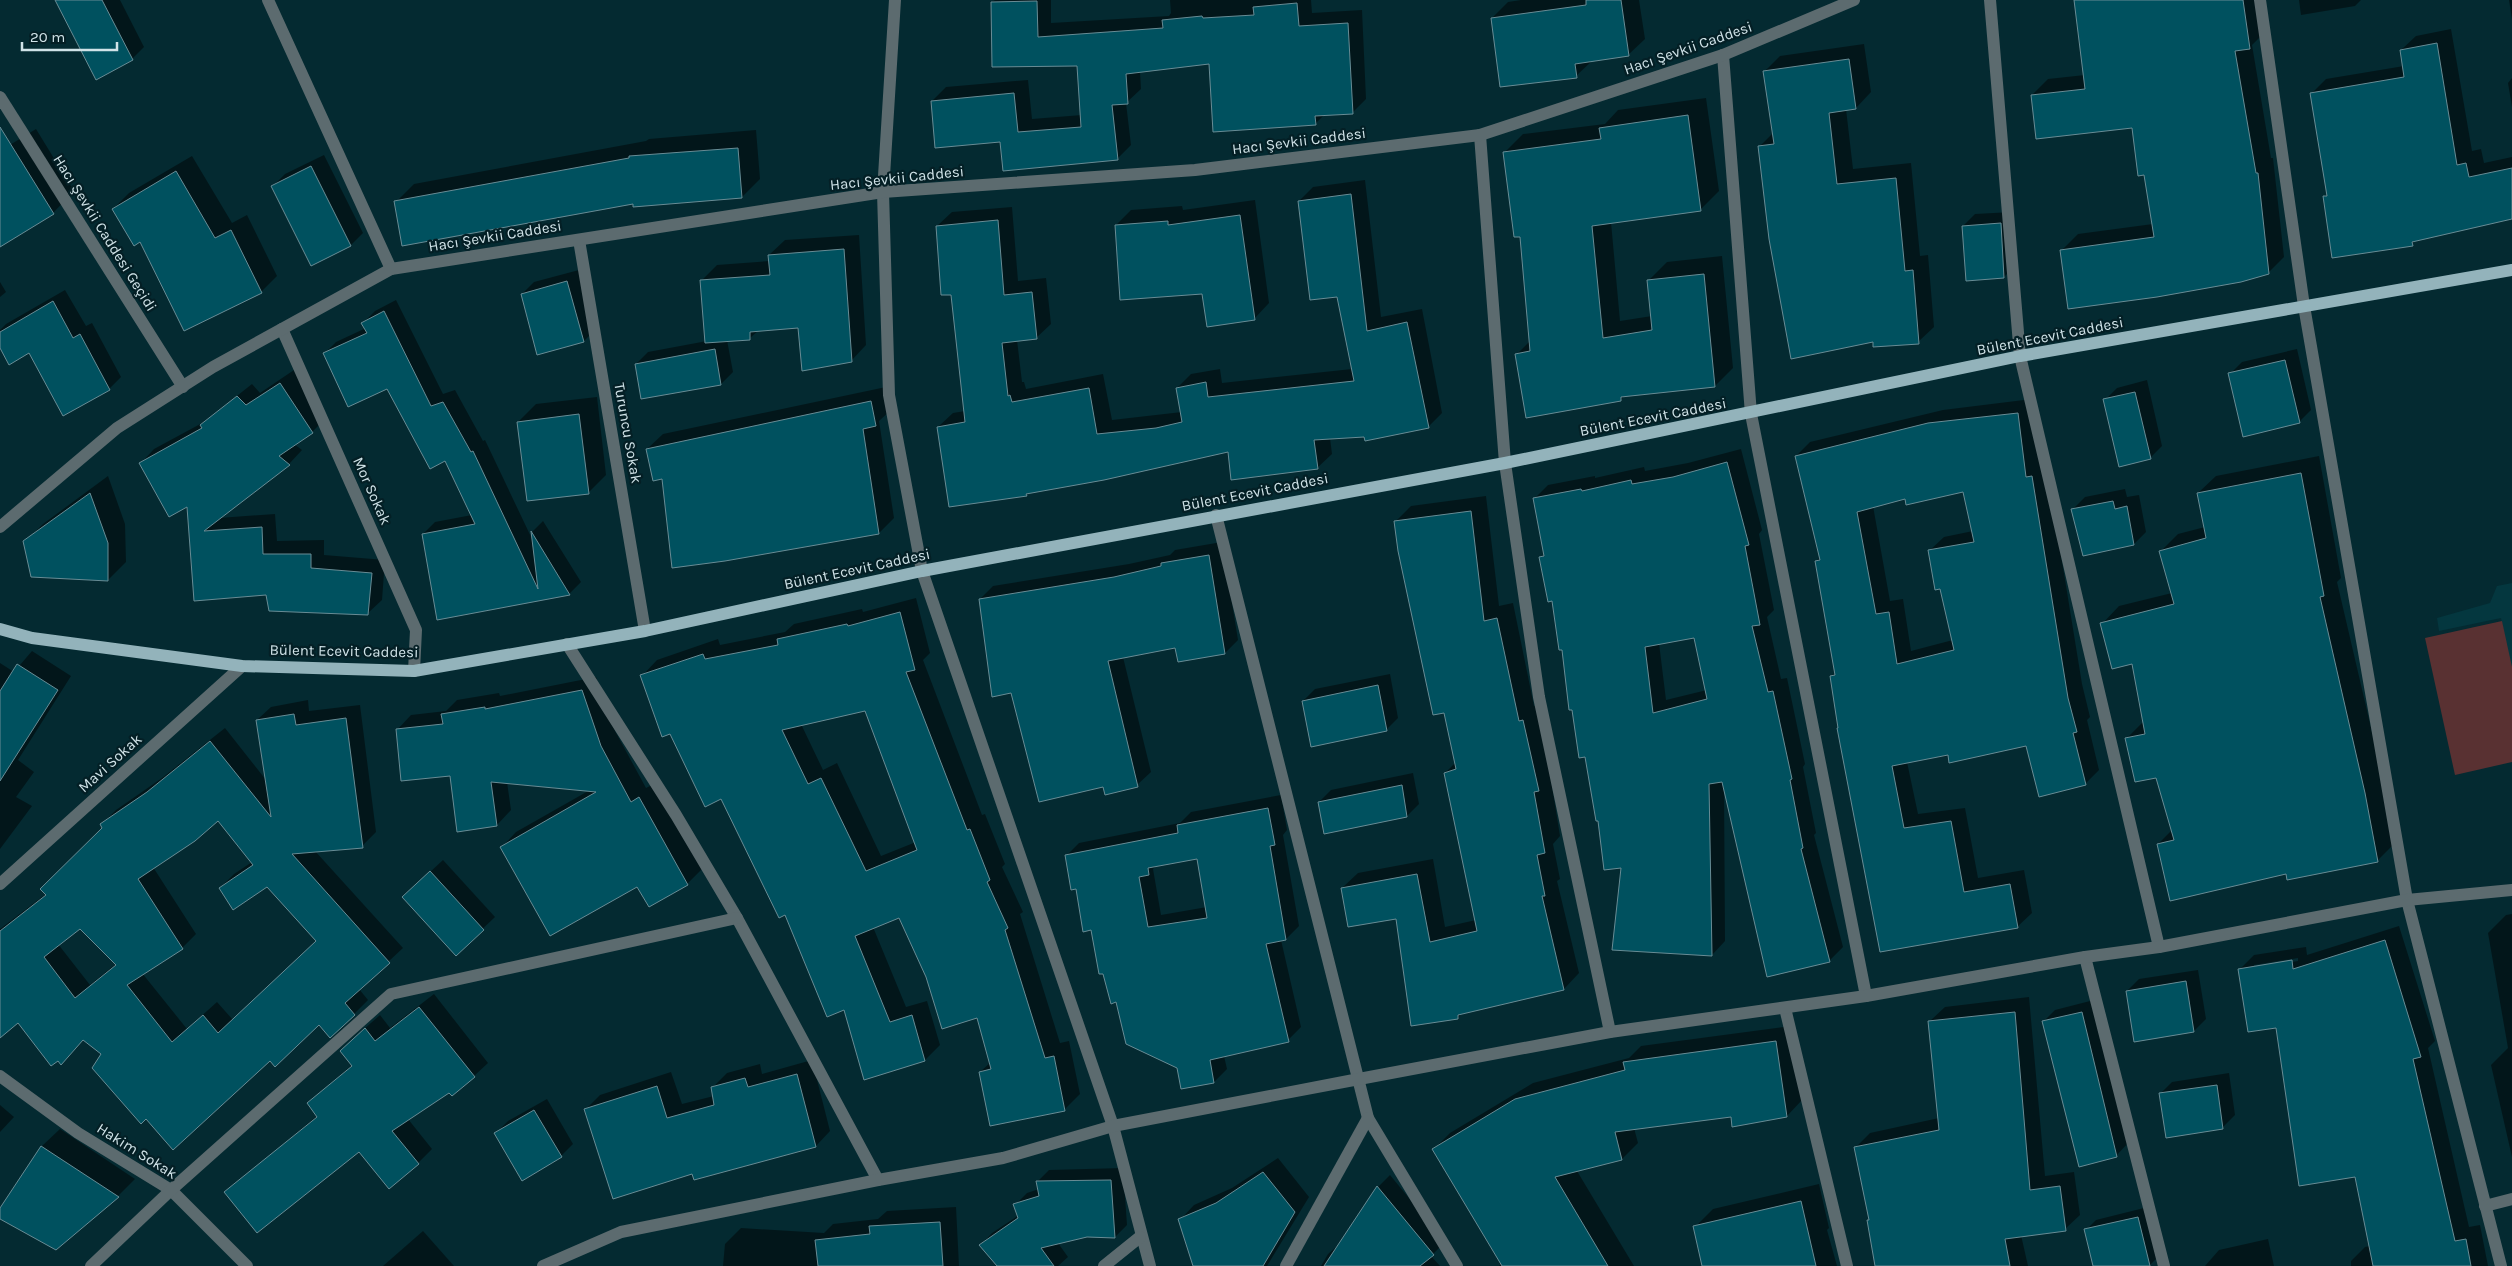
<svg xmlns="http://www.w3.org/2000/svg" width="2512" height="1266" font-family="Karla,sans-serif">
  <rect width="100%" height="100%" fill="#042a31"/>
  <polygon fill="#04373f" points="2512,583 2512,672 2501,618 2439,631 2437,618 2490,603 2497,586"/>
  <polygon fill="#593132" points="2502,621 2512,667 2512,762 2455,775 2425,638"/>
  <g fill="#0007" fill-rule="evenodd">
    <polygon points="56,0 120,0 144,47 132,59"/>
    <polygon points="995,0 1051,0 1051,23 1169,16 1171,13 1170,0 1311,0 1312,13 1362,10 1366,99 1352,113 1325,114 1315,124 1211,63 1140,71 1141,89 1126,103 1131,145 1117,159 1002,141 932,101 946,87 1028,80 1032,119 1082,115 1078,64 993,66 992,2"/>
    <polygon points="1521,0 1639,0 1645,39 1628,55 1593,60 1576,76 1492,18 1508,2"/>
    <polygon points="2075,0 2260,0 2265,32 2252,45 2271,158 2273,158 2284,257 2268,273 2062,250 2078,234 2153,224 2145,173 2133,127 2032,95 2048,79 2085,75"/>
    <polygon points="2299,0 2361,0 2355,6 2301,15"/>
    <polygon points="2509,0 2512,0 2512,19"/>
    <polygon points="2451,29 2472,151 2481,149 2484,163 2512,157 2512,218 2416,240 2412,244 2324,197 2328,193 2312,93 2326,79 2404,66 2401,50 2416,36"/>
    <polygon points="1864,44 1871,92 1856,108 1846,109 1853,169 1911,163 1920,256 1928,255 1934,327 1918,342 1874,341 1759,147 1773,133 1764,72 1780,56"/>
    <polygon points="2512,78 2512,107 2508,83"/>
    <polygon points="1706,98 1719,191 1701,209 1611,222 1620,321 1652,316 1649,280 1667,262 1722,256 1733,368 1715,386 1625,395 1621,400 1517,354 1531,340 1521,235 1505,152 1523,134 1605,124 1618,110"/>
    <polygon points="36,129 74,191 53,213 0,246 0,151"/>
    <polygon points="756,130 760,179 742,197 634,203 396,202 414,184 646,141 649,139"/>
    <polygon points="324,155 363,233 351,245 312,265 273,186 285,174"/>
    <polygon points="192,156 232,223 247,215 277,276 261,292 141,240 113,209 129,193"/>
    <polygon points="1365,180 1381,317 1422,309 1442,413 1428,427 1330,438 1332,454 1317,468 1229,451 1029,492 1026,495 938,427 953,413 965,411 952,293 937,226 952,212 1012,207 1018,281 1046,278 1051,324 1036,338 1017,340 1022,382 1024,382 1026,389 1103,374 1112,420 1182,412 1177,388 1191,374 1220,369 1222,383 1352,369 1338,295 1299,201 1313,187"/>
    <polygon points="1255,200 1269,303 1254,319 1203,293 1116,225 1131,210 1182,206 1183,210"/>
    <polygon points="2012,212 2016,265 2004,277 1963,226 1975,214"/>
    <polygon points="859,235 866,345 851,361 800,326 759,330 750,338 727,340 733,372 721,384 636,364 648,352 707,341 702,280 717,265 770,261 769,255 785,240"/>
    <polygon points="579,270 596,329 584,341 522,294 534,282"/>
    <polygon points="0,282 6,292 0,297"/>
    <polygon points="65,290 86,326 92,323 121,377 109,389 29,352 0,346 0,330 6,324"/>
    <polygon points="396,300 443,394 455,390 483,441 485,440 533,541 532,532 543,521 581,582 569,594 438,619 423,534 435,522 472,515 445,460 388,388 324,354 336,342 366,328 363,323 375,311"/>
    <polygon points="2297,349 2311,410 2299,422 2230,374 2242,362"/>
    <polygon points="294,370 325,419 312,432 294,444 302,450 289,464 219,518 275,514 277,541 324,540 324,555 385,560 382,600 368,613 267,594 195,599 188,505 141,463 154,449 204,422 252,384 260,393"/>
    <polygon points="2147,380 2162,446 2150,458 2105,400 2117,388"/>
    <polygon points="886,387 891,410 879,421 894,518 879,533 647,449 663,434"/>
    <polygon points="597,397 606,475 588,493 518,422 536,404"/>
    <path d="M2032,399L2046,463L2082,684L2090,717L2087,720L2099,770L2085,784L2027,744L1907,762L1918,814L1965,808L1978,878L2024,870L2032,913L2017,927L1881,951L1831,676L1836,672L1816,562L1820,557L1796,456L1810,442L1943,410ZM1964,490L1973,531L1944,537L1929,551L1941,588L1953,640L1911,651L1903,599L1890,601L1873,506L1906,498Z"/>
    <path d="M1741,449L1762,530L1759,534L1774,610L1767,617L1781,679L1787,678L1805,764L1803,767L1816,833L1814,835L1843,947L1829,961L1724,786L1725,941L1712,955L1623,867L1599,819L1553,599L1541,558L1545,553L1534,499L1548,485L1595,476V478L1644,467L1645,471L1688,463ZM1694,636L1707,690L1666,700L1659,643Z"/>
    <polygon points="2319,456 2341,578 2337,582 2382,775 2395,843 2377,861 2287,872 2158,844 2172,830 2157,776 2127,738 2144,721 2133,663 2102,624 2119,606 2172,593 2161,551 2178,534 2205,527 2198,493 2216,476"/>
    <polygon points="108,476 125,524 126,562 108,580 25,542 43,524"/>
    <polygon points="2125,489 2127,497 2139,495 2146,532 2134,544 2073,509 2085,497"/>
    <polygon points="1486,496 1499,606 1513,603 1534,706 1539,705 1560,836 1553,844 1560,879 1557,881 1579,973 1564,989 1462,1013 1458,1018 1397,917 1342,888 1358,873 1433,859 1445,927 1476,920 1445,773 1456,762 1445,711 1396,521 1411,506"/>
    <polygon points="1222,542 1238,640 1225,653 1179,661 1176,647 1123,657 1151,772 1137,785 1104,786 1012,691 980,599 993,586 1129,564 1170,555 1175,550"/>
    <path d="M916,598L930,653L923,660L982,815L985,814L1005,864L1002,867L1023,912L1020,914L1060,1043L1069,1041L1080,1094L1064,1110L980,1072L991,1062L978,1017L927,977L900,916L873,927L906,1007L927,1001L940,1045L925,1060L845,1008L786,913L721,798L642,676L657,660L718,639L720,645L785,632L794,624L862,609L863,612ZM865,710L916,842L881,856L837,763L823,770L801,724Z"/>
    <polygon points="32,651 71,676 18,760 34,772 16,797 32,806 0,849 0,663 14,672"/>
    <polygon points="1390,674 1398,718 1386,730 1303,701 1315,689"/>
    <polygon points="596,677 615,731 646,788 654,784 702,869 687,884 638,885 502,847 516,832 590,790 507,782 511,810 497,825 451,774 397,730 411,715 446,711 457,700 499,693 500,696"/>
    <path d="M308,700L309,711L360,705L376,832L362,846L315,851L403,948L359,989L368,1000L354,1014L320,1023L270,1060L103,1054L83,1039L18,1022H0V929L46,894L104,828L102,824L116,810L162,778L225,728L266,780L257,720L271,707ZM218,819L252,862L234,874L220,888L267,885L317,941L233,1020L217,1002L187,1029L142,973L182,948L196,934L153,867ZM80,927L117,963L90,985L58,944Z"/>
    <polygon points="1413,773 1419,804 1407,816 1319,802 1331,790"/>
    <path d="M1281,795L1287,830L1283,835L1299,926L1286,939L1281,940L1301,1027L1288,1040L1224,1056L1227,1069L1214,1082L1179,1067L1117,1001L1066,856L1079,843L1180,823L1191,812ZM1198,858L1207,907L1161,915L1153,869L1157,865Z"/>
    <polygon points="443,860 495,917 456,954 415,886"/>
    <polygon points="2512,914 2512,1157 2491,1065 2508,1048 2488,933 2506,915"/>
    <path d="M2399,926L2435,1041L2428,1048L2469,1227L2480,1225L2488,1266H2351V1261L2365,1247L2370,1246L2356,1175L2278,1026L2239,970L2254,955L2306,947L2307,955ZM2298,958V961L2254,968V965Z"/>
    <polygon points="2198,970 2206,1019 2194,1031 2127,991 2139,979"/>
    <polygon points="434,994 488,1063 474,1076 408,1119 432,1149 418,1163 359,1150 226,1192 318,1115 308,1103 352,1065 341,1051 355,1037 380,1015 390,1028"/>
    <polygon points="2029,997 2045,1176 2074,1172 2080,1215 2065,1229 2021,1235 2028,1266 1888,1266 1870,1219 1855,1148 1870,1133 1939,1118 1930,1021 1945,1007"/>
    <polygon points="2094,1000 2128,1143 2116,1156 2043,1022 2055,1010"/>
    <polygon points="1792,1026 1803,1099 1787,1116 1732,1115 1634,1128 1638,1143 1622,1159 1577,1171 1634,1266 1499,1266 1502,1263 1434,1149 1450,1133 1533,1083 1629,1058 1641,1046"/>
    <polygon points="812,1060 830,1131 816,1146 693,1172 586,1109 600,1095 671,1072 682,1104 714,1096 712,1088 727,1073 760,1064 762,1074"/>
    <polygon points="2229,1073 2235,1115 2223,1127 2160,1094 2172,1082"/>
    <polygon points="547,1099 573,1144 561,1156 496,1133 508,1121"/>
    <polygon points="0,1105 14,1117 0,1132"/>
    <polygon points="60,1129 135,1179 118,1196 0,1217 0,1210 42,1146"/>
    <polygon points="1278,1158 1309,1197 1267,1266 1194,1266 1180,1220 1194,1205 1232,1188"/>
    <polygon points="1123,1168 1127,1225 1115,1237 1087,1236 1058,1243 1068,1257 1058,1266 998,1266 981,1245 992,1233 1019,1215 1015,1205 1027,1193 1039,1189 1037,1182 1049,1170"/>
    <polygon points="1390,1175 1445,1242 1431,1256 1440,1266 1321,1266 1328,1254 1341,1243 1378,1187"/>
    <polygon points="1819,1184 1829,1228 1827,1230 1837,1266 1705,1266 1695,1227 1713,1209"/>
    <polygon points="956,1207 959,1266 723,1266 725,1244 741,1228 824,1233 833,1224 878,1219 887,1211"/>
    <polygon points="2148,1207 2160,1255 2150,1265 2145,1266 2094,1266 2086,1230 2096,1220"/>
    <polygon points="423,1231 454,1266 383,1266"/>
    <polygon points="2268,1239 2274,1266 2205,1266 2219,1250"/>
  </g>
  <g fill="#00515f" stroke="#688c95" fill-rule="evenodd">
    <polygon points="55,0 102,0 133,60 96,80"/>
    <polygon points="1586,0 1621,0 1629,56 1575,64 1577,78 1500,87 1491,18 1586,5"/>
    <polygon points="2074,0 2243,0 2250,49 2235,51 2256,173 2258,173 2269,274 2241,282 2157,297 2068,309 2060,250 2154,237 2144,175 2138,176 2132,128 2036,139 2031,95 2085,89"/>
    <polygon points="1037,1 1038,37 1163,28 1162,20 1202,16 1203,18 1254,15 1253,7 1297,3 1299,26 1348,23 1353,114 1315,116 1316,125 1213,132 1209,64 1126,74 1128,104 1112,105 1118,160 1003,171 1000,142 935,148 931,101 1014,93 1018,132 1081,127 1077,66 992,67 991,2"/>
    <polygon points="2437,43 2457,165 2466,163 2469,177 2512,168 2512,219 2412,242 2413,246 2332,258 2323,196 2327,196 2310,93 2404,77 2400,50"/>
    <polygon points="1849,59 1856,109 1829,113 1837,184 1896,178 1905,271 1913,270 1919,344 1873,347 1873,342 1791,359 1769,239 1758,146 1774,144 1763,71"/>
    <polygon points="1688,115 1701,211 1592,226 1603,338 1652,330 1647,280 1704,274 1715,387 1621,397 1621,401 1526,418 1515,354 1530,351 1520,237 1514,237 1503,152 1601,139 1599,128"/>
    <polygon points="0,127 54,214 0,247"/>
    <polygon points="738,148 742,198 633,207 633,204 402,246 394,201 629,158 629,156"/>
    <polygon points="311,166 351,246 311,266 271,186"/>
    <polygon points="176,171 215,238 231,230 262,293 184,331 140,242 134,246 112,209"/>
    <polygon points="1351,194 1367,331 1407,322 1429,428 1365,441 1364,437 1314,440 1318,469 1231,480 1228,452 1104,480 1026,494 1027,496 949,507 937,427 965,422 951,295 941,295 936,226 998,220 1004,295 1032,292 1037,339 1002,343 1008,396 1010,395 1012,402 1089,388 1097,434 1156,428 1182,422 1176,388 1206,382 1208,397 1354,381 1337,297 1310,300 1298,201"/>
    <polygon points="1240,215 1255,320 1207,327 1202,294 1120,300 1115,225 1168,221 1168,225"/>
    <polygon points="2001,223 2004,278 1966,281 1962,226"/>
    <polygon points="844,249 852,362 802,371 798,328 750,332 750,340 705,343 700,280 770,275 768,255"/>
    <polygon points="567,281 584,342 537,355 521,294"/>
    <polygon points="53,301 73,338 80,334 110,390 63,416 29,353 9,365 0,348 0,332"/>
    <polygon points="384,311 431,406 443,402 471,452 473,451 538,589 531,531 570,595 437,620 422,534 475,524 445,461 430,469 387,389 348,407 323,353 367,333 361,323"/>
    <polygon points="715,349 721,385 641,399 635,364"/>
    <polygon points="2285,360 2300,423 2243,437 2228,373"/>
    <polygon points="280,383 313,433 279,456 290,465 204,531 262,527 263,554 311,554 311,568 372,573 368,615 269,611 266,595 194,601 187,507 169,517 139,463 202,428 200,425 237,396 246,405"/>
    <polygon points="2135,392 2151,459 2119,467 2103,399"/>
    <polygon points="871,401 876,426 863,429 879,534 725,561 672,568 662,479 653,481 646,449"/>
    <path d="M2018,413L2026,477L2032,476L2068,698L2077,732L2073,733L2086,785L2039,797L2026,746L1949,763L1948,755L1892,766L1904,828L1951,821L1964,892L2010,884L2018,928L1880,952L1837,728H1838L1830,676L1835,675L1815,561L1820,560L1795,456L1928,423ZM1963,492L1974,542L1928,550L1935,590L1940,589L1954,650L1897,664L1889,612L1876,614L1857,512L1905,499L1906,505Z"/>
    <polygon points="579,414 589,494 527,501 517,422"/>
    <path d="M1727,462L1749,545L1745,546L1760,625L1752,626L1768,692L1773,691L1792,779L1790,780L1803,848L1801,849L1830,962L1767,977L1722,782L1709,784L1712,956L1612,950L1621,868L1604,870L1598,821H1596L1585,757L1579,758L1572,710H1569L1562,650H1559L1552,601L1548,602L1539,557L1544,556L1533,498L1581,489L1582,491L1631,480L1632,484L1673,477ZM1694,638L1707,699L1653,713L1645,647Z"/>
    <polygon points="2301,473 2324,596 2320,597 2365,793 2378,862 2287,880 2286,874 2170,901 2157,844 2174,840 2156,778 2135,782 2125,738 2145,734 2132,664 2112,669 2100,623 2174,604 2159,551 2206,538 2197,493"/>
    <polygon points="90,493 108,543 108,581 31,577 23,541"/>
    <polygon points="2113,501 2115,509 2127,506 2134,545 2083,556 2071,509"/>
    <polygon points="1471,511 1484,621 1497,618 1519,721 1523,720 1539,791 1534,792 1545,853 1537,855 1545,896 1542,896 1564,990 1458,1015 1458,1019 1411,1026 1396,919 1348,927 1341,888 1417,874 1430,942 1477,931 1444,773 1456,769 1444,713 1433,715 1398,551 1394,521"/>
    <polygon points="1209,555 1225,654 1178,662 1175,648 1108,661 1138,787 1105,795 1103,787 1039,802 1011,693 992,697 979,599 1114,577 1161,566 1161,563"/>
    <path d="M900,612L915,670L906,672L967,830L970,829L990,880L987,882L1008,928L1005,930L1045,1058L1054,1056L1065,1111L990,1126L979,1072L991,1069L977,1018L942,1029L926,977L899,918L855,936L890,1022L912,1015L925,1061L864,1080L844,1010L827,1017L785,915L779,918L721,799L705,807L670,734L662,737L640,675L703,654L705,659L778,645L777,639L847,624L848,626ZM865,711L917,850L866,871L821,778L808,784L782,730Z"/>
    <polygon points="17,664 58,690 0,781 0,691"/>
    <polygon points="1378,685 1387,731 1311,747 1302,701"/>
    <polygon points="582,690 601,746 631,802 639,797 688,885 649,907 637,887 550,936 500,847 596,792 491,782 497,826 457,832 450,776 401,781 396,729 443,724 441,714 485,707 485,709"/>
    <path d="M294,714L296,725L346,718L363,848L292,854L390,963L345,1003L355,1015L330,1038L319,1025L275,1067L270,1061L173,1150L146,1119L141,1124L92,1068L101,1054L83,1040L61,1065L58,1061L51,1066L18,1023L0,1038V931L46,895L40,889L102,828L100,824L147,792L210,741L271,817L256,720ZM218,821L253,865L219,888L233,910L267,887L316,941L218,1033L203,1015L172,1042L127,985L183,949L138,879L195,841ZM80,929L116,965L75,998L44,957Z"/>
    <polygon points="1402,785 1407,817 1324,834 1318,802"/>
    <path d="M1268,808L1275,845L1270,846L1286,940L1266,944L1289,1042L1210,1060L1214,1083L1181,1089L1177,1068L1126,1044L1116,1002L1111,1004L1103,974H1099L1091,930L1083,932L1076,889L1071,890L1065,855L1178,833L1177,825ZM1197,859L1207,918L1148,927L1139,877L1149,875L1148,868Z"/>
    <polygon points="430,871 484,930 456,956 402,897"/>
    <polygon points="2385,940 2421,1057 2413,1059 2455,1241 2466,1239 2471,1266 2373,1266 2355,1177 2299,1186 2276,1028 2248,1032 2238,969 2292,960 2293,969"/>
    <polygon points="2186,981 2194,1032 2134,1042 2126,991"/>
    <polygon points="419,1007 475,1077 452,1096 449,1093 392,1131 419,1164 389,1189 359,1152 257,1233 224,1192 317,1117 307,1103 352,1066 340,1051 365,1028 375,1041"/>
    <polygon points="2015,1012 2030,1190 2060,1186 2066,1231 2005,1239 2010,1266 1875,1266 1867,1220 1869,1220 1854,1147 1939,1130 1928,1021"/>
    <polygon points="2082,1012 2117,1157 2079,1167 2042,1021"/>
    <polygon points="1776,1041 1787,1117 1732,1127 1731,1117 1615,1132 1622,1160 1555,1177 1608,1266 1502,1266 1432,1149 1515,1099 1625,1070 1623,1062"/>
    <polygon points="797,1074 816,1147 694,1180 692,1174 613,1199 584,1109 657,1086 667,1118 714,1105 711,1087 745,1078 748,1087"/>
    <polygon points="2217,1085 2223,1129 2166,1138 2159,1093"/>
    <polygon points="534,1110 562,1157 522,1181 494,1133"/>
    <polygon points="41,1146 119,1197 56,1250 0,1219 0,1208"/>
    <polygon points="1263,1172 1295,1212 1263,1266 1193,1266 1178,1219 1216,1203"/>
    <polygon points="1111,1180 1115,1238 1087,1237 1041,1248 1054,1266 997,1266 979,1245 1018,1218 1013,1204 1039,1196 1036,1181"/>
    <polygon points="1377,1186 1434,1255 1420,1266 1324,1266"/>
    <polygon points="1801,1201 1816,1266 1702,1266 1693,1226"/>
    <polygon points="2138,1217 2150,1266 2093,1266 2084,1229"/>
    <polygon points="940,1222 943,1266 818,1266 815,1240 870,1234 869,1226"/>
  </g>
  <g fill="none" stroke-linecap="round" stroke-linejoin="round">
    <g stroke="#5c6b6f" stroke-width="12">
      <polyline points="268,0 391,269"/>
      <polyline points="895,0 883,192 889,395 922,571 1113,1126 1150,1266"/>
      <polyline points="1990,0 2020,356 2159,947"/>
      <polyline points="2260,0 2304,306 2407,900 2501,1266"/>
      <polyline points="1723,55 1751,414 1866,996"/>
      <polyline points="0,97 183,387"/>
      <polyline points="1480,135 1505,463 1539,697 1610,1032"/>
      <polyline points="579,240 645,631"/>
      <polyline points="282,329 416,630 414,671"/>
      <polyline points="1216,515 1368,1118 1457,1266"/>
      <polyline points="0,527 117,428 213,367 391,269 883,192 1195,170 1480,135 1723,55 1854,0"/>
      <polyline points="567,644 676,815 737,918 878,1180"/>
      <polyline points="0,884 242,666"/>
      <polyline points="2085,957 2164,1266"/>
      <polyline points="1785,1008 1847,1266"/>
      <polyline points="0,1076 78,1133 171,1190 247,1266"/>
      <polyline points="2485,1206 2512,1199"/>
      <polyline points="91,1266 171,1190 391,994 737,918"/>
      <polyline points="543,1266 621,1232 878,1180 1003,1158 1113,1126 1359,1079 1610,1032 1866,996 2085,957 2159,947 2407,900 2512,890"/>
      <polyline points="1104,1266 1140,1237"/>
      <polyline points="1286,1266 1368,1118"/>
    </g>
    <polyline stroke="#93b3bb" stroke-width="12" points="0,629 32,638 242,666 414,671 645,631 922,571 1505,463 2020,356 2512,270"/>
  </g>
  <g text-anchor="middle" stroke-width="4.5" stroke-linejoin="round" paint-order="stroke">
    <g font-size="15" fill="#d0e3e8" stroke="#041f25">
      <text transform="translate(1688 48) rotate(-19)" y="5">Hacı Şevkii Caddesi</text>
      <text transform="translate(1299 141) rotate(-7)" y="5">Hacı Şevkii Caddesi</text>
      <text transform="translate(897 178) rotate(-6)" y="5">Hacı Şevkii Caddesi</text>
      <text transform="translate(105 233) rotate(58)" y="5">Hacı Şevkii Caddesi Geçidi</text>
      <text transform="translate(495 236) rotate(-9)" y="5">Hacı Şevkii Caddesi</text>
      <text transform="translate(2050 336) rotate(-11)" y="5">Bülent Ecevit Caddesi</text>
      <text transform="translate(1653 417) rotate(-11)" y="5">Bülent Ecevit Caddesi</text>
      <text transform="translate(628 433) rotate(80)" y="5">Turuncu Sokak</text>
      <text transform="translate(372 491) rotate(66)" y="5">Mor Sokak</text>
      <text transform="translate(1255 492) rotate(-11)" y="5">Bülent Ecevit Caddesi</text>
      <text transform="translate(857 569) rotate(-12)" y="5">Bülent Ecevit Caddesi</text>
      <text transform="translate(344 651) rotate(1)" y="5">Bülent Ecevit Caddesi</text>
      <text transform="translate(110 763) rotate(-42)" y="5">Mavi Sokak</text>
      <text transform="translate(137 1151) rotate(32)" y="5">Hakim Sokak</text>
    </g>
  </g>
  <path d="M22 42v8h95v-8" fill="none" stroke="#d0e3e8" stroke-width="2.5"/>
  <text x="30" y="42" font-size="15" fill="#d0e3e8" stroke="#041f25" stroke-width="4" paint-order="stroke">20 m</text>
</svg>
